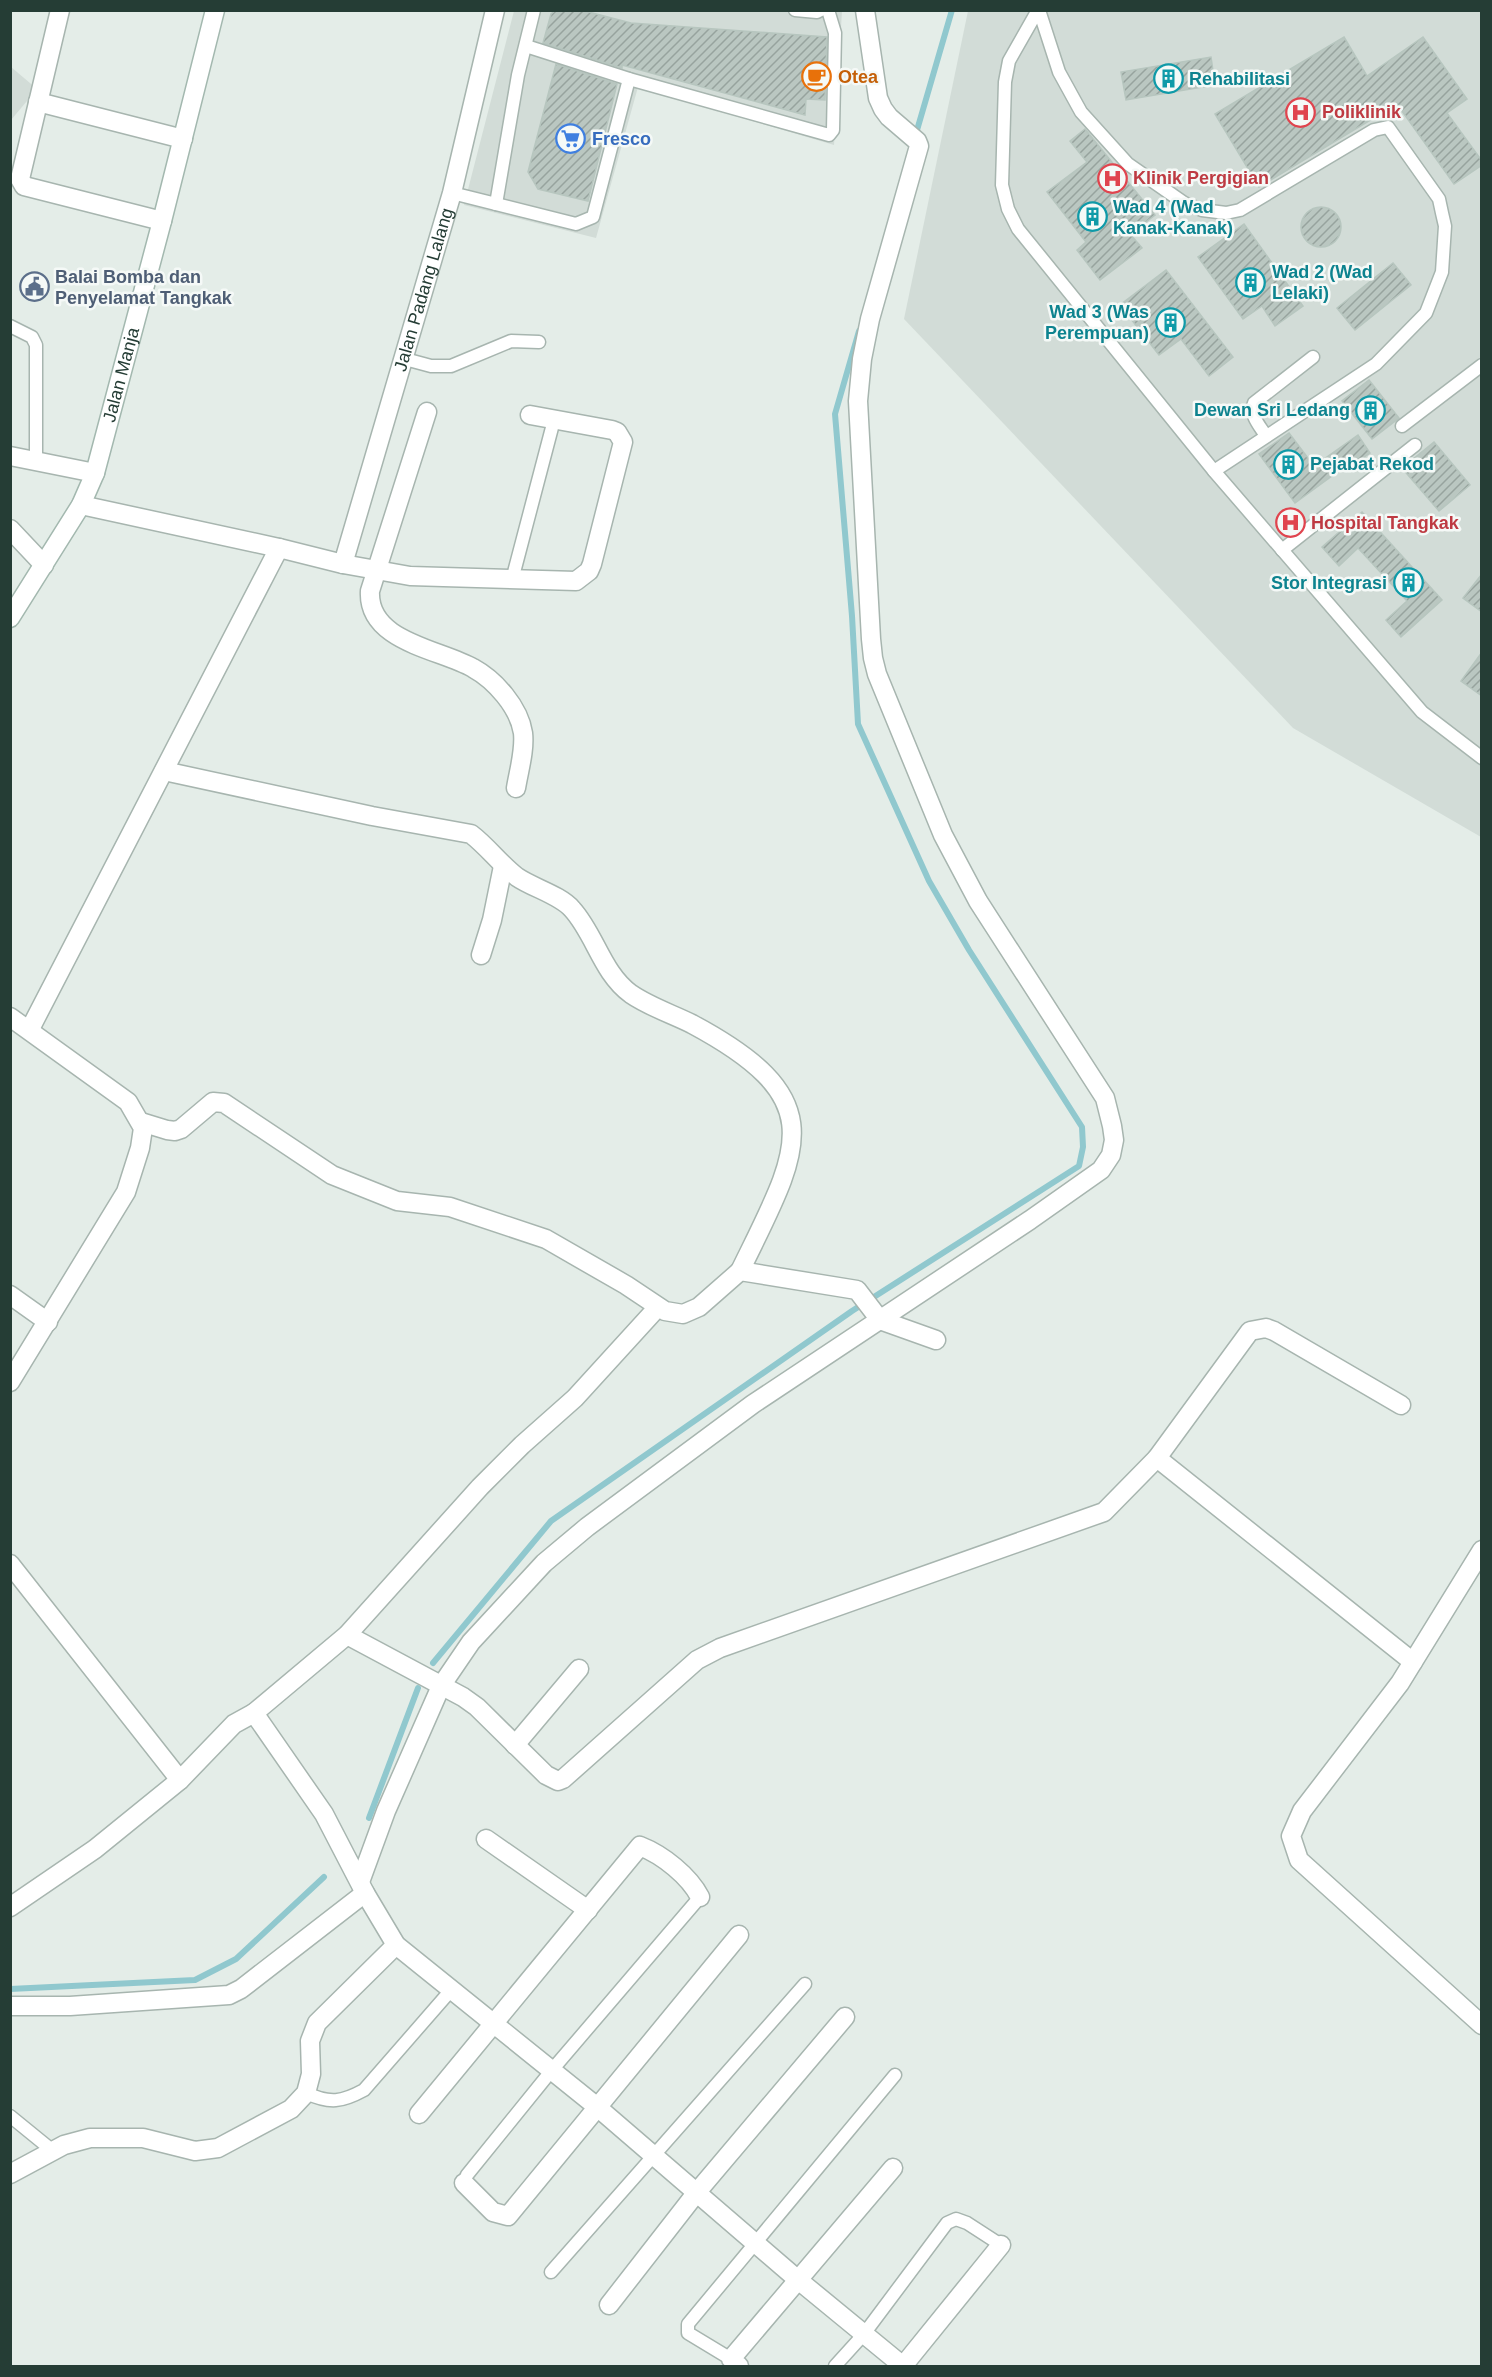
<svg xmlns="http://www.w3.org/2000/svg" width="1492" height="2377" font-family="Arial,sans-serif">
  <defs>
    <pattern id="building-hatch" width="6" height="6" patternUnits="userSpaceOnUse" patternTransform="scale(1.5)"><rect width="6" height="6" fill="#bac7c1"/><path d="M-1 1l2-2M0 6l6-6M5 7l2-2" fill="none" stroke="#97a39e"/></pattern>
  </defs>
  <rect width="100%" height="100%" fill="#e4ede8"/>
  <g fill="#d2dcd7">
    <polygon points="514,11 842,11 834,145 638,87 596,238 464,205"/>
    <polygon points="968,11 1481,11 1481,837 1293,728 904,319"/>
    <polygon points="11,67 37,89 11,120"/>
  </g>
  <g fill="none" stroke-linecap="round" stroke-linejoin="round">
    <g stroke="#90c8ce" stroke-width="6">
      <polyline points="915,137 952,10"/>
      <polyline points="433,1663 551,1521 852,1311 1079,1166 1083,1147 1082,1127 969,950 929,881 858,724 852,616 835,414 859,331"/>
      <polyline points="369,1818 418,1688"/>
      <polyline points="10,1989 195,1980 236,1959 324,1877"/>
    </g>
  </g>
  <g fill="url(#building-hatch)" stroke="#b7c6bf" stroke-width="1.5">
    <polygon points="556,10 581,10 631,23 827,37 825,100 806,99 805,115 622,65 622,68 543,43 551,14"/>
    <polygon points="1344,37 1367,76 1423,37 1467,99 1447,113 1482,161 1482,165 1454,184 1397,104 1259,187 1215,114"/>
    <polygon points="1211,57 1215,85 1126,100 1121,72"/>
    <polygon points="556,64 617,84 588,201 538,189 528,172"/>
    <polygon points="1085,129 1155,215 1130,234 1142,248 1100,280 1077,250 1086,242 1047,192 1087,162 1070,141"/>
    <circle cx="1321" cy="227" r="20"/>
    <polygon points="1244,224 1303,306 1275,326 1262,306 1243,319 1198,257"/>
    <polygon points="1393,263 1411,285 1355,330 1337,308"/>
    <polygon points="1166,270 1233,357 1209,376 1181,339 1159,355 1120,305"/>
    <polygon points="1369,380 1399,418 1372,439 1342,401"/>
    <polygon points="1289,433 1314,466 1358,435 1370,453 1345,470 1343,468 1295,503 1259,454"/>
    <polygon points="1434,442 1470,485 1439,511 1402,468"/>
    <polygon points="1362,512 1442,600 1401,637 1386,620 1407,601 1358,548 1339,566 1322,547"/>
    <polygon points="1482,574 1482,612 1463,598"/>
    <polygon points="1482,652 1482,696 1461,681"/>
  </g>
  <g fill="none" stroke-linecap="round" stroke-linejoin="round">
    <defs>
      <g id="lane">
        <polyline points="795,10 817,12 821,10"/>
        <polyline points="1038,10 1009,61 1005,82 1002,185 1008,209 1018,229 1214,471 1422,712 1482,758"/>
        <polyline points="1039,10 1059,72 1081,112 1128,164 1184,203 1202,210 1226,213 1240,210 1374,130 1388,127 1439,199 1442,213 1445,226 1442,272 1426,313 1376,364 1214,471"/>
        <polyline points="526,46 629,79 829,135 833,130 835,33 828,10"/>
        <polyline points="452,193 576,224 593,217 629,79"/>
        <polyline points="496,204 518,75 534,10"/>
        <polyline points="10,326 32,337 36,345 36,461"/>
        <polyline points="405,359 431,366 451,366 511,341 539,342"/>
        <polyline points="1402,426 1482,365"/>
        <path d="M1266,436C1260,426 1249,415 1254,403L1313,357"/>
        <polyline points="1282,550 1415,445"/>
        <polyline points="512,580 554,420"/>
        <path d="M306,2093C330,2104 342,2102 364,2090L452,1989"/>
        <polyline points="10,2116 53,2151"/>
        <polyline points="464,2183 467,2175 552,2070 700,1897"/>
        <polyline points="551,2272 805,1984"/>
        <polyline points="731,2359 688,2333 688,2324 895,2075"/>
        <polyline points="835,2366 864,2334 947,2223 956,2219 967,2223 1001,2245"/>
      </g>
      <g id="street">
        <polyline points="60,10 20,179 24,186 162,221"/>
        <polyline points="38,102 183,139"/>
        <path d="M427,412L370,591C367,642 440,649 473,668C495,680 519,707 523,733C525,750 519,770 516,788"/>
        <polyline points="10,456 95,473"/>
        <polyline points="81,505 279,548 343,564 410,576 576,581 589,571 592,564 623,442 617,432 612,430 530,415"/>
        <polyline points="10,529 44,565"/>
        <path id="s1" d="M343,564L452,193L495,10"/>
        <path d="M164,771L372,816L471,834C488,847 500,864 517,877C533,888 560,895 572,909C595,934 602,973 631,994C650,1007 672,1014 692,1024C834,1100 800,1148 740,1271"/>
        <polyline points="481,955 492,920 503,866"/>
        <polyline points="10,1017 128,1102 143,1128 140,1148 126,1192 10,1382"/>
        <polyline points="30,1029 279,548"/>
        <polyline points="141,1122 167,1130 175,1131 181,1129 213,1102 224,1103 332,1175 397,1201 450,1207 546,1239 626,1285 665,1311 683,1314 699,1307 740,1271 857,1290 880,1320 936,1340"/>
        <polyline points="10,1295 48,1322"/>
        <polyline points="1157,1458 1413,1662"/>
        <polyline points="1482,1550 1400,1683 1302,1811 1291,1836 1299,1860 1482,2025"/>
        <polyline points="10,1564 180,1780 234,1724 254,1713 324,1814 365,1893 396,1945 596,2106 797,2279 903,2366"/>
        <polyline points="347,1635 463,1697 477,1707 546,1775 558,1781 563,1779 697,1660 720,1648 1104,1512 1157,1458 1250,1331 1266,1328 1274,1331 1401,1405"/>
        <polyline points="254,1713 347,1635 480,1487 522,1445 575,1398 658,1307"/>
        <polyline points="515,1745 579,1669"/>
        <polyline points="486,1839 588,1910"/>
        <polyline points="360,1882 386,1811 441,1686 471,1642 544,1563 587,1527 753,1404 1030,1220 1101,1170 1111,1155 1114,1140 1112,1126 1105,1098 978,901 943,835 877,674 873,658 871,639 858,401 862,359 870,319 919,146 917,141 889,117 883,109 878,98 865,10"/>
        <polyline points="10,1907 95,1849 180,1780"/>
        <polyline points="10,2006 70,2006 229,1995 241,1989 365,1893"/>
        <path d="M419,2114L640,1846C663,1855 689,1876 700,1897"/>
        <polyline points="10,2174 64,2145 90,2138 143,2138 195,2151 218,2148 291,2109 306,2093 311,2074 310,2041 317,2023 396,1945"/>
        <polyline points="464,2183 493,2212 508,2216 739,1935"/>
        <polyline points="609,2305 697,2192 845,2017"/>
        <polyline points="739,2366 731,2359 893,2168"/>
        <polyline points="903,2366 1001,2245"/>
      </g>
      <g id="secondary">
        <path id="s2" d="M10,618L81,505L95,473L162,221L215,10"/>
      </g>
    </defs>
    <use href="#lane" stroke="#a7b5af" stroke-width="15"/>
    <use href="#street" stroke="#a7b5af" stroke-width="21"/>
    <use href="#secondary" stroke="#a3b8af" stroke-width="21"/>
    <use href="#lane" stroke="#fff" stroke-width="12"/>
    <use href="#street" stroke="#fff" stroke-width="18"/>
    <use href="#secondary" stroke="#fff" stroke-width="18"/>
  </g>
  <defs>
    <symbol id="cafe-ring" viewBox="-11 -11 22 22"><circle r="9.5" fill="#f5f9f7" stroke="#e8710a" stroke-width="1.5"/><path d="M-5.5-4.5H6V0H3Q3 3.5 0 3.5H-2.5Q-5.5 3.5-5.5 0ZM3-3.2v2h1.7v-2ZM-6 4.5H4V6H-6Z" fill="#e8710a"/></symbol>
    <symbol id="building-ring" viewBox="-11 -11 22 22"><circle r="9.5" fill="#f5f9f7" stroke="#0f9aa8" stroke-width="1.5"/><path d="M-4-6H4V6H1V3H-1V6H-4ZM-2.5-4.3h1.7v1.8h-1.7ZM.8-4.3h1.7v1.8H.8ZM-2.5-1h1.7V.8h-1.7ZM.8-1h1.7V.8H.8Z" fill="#0f9aa8"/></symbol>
    <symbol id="hospital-ring" viewBox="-11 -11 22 22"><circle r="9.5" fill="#f5f9f7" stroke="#e0444e" stroke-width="1.5"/><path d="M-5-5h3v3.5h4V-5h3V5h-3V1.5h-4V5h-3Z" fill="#e0444e"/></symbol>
    <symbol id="supermarket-ring" viewBox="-11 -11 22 22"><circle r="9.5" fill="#f5f9f7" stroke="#3f7fe0" stroke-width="1.5"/><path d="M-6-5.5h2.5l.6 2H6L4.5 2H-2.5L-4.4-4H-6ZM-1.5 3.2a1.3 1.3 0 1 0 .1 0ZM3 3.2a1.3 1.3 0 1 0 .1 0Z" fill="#3f7fe0"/></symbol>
    <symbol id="civic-ring" viewBox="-11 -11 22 22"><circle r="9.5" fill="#f5f9f7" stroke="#5c6f8a" stroke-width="1.5"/><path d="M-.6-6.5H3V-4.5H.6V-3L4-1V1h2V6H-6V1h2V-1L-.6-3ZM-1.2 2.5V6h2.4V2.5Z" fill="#5c6f8a"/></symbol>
  </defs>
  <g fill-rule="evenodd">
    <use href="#cafe-ring" x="800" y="60" width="33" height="33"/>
    <use href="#building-ring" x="1152" y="62" width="33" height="33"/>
    <use href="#hospital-ring" x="1284" y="96" width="33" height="33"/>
    <use href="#supermarket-ring" x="554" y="122" width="33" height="33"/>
    <use href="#hospital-ring" x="1096" y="162" width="33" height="33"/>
    <use href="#building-ring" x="1076" y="200" width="33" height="33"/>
    <use href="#building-ring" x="1234" y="266" width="33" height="33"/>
    <use href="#civic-ring" x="18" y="270" width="33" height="33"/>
    <use href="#building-ring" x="1154" y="306" width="33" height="33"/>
    <use href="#building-ring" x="1354" y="394" width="33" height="33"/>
    <use href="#building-ring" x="1272" y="448" width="33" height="33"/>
    <use href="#hospital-ring" x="1274" y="506" width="33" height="33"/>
    <use href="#building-ring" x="1392" y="566" width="33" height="33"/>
  </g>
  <g text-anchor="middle" stroke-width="5" stroke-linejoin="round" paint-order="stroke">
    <g font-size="18" font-weight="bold" fill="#c56008" stroke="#f5f9f7" text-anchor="start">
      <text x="838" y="83">Otea</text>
    </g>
    <g font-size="18" font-weight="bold" fill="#0d838f" stroke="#f5f9f7" text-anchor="start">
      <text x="1189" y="85">Rehabilitasi</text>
      <text x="1113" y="213">Wad 4 (Wad<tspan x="1113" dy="21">Kanak-Kanak)</tspan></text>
      <text x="1272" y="278">Wad 2 (Wad<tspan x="1272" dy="21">Lelaki)</tspan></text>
      <text x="1149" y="318" text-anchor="end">Wad 3 (Was<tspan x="1149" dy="21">Perempuan)</tspan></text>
      <text x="1350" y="416" text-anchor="end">Dewan Sri Ledang</text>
      <text x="1310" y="470">Pejabat Rekod</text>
      <text x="1387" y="589" text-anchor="end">Stor Integrasi</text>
    </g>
    <g font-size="18" font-weight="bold" fill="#be3a42" stroke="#f5f9f7" text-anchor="start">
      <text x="1322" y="118">Poliklinik</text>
      <text x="1133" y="184">Klinik Pergigian</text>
      <text x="1311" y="529">Hospital Tangkak</text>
    </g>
    <g font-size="18" font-weight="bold" fill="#366cbe" stroke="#f5f9f7" text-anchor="start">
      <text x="592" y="145">Fresco</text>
    </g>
    <g font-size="18" font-weight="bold" fill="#4e5e75" stroke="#f5f9f7" text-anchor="start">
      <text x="55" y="283">Balai Bomba dan<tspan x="55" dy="21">Penyelamat Tangkak</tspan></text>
    </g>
    <g font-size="18" fill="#253d35" stroke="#f5f9f7">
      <text dy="6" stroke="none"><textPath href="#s1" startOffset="286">Jalan Padang Lalang</textPath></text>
      <text dy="6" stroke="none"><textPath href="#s2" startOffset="270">Jalan Manja</textPath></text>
    </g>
  </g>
  <rect width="1492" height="2377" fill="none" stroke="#253d35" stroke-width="24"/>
</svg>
